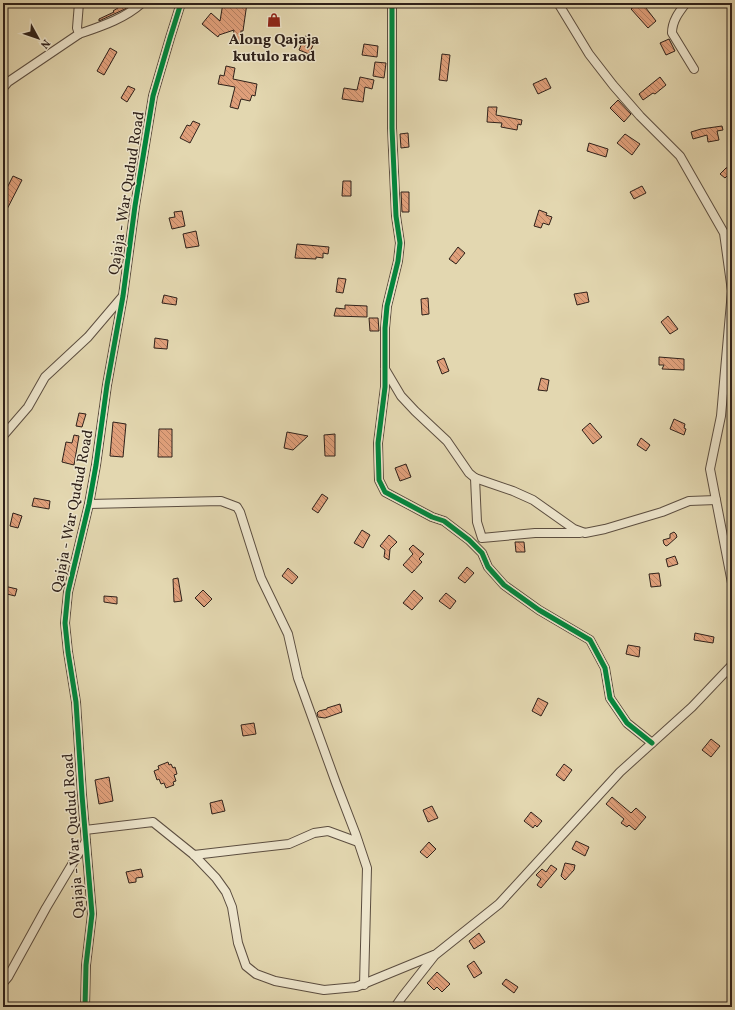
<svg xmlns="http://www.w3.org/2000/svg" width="735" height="1010" font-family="Vollkorn,serif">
  <defs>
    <pattern id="building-back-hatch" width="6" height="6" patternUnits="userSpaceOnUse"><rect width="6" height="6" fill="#e0a07b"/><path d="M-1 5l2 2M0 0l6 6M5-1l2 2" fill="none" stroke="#b68264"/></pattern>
  </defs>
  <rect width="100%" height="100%" fill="#e3d7b0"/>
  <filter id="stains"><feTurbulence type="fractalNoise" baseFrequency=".005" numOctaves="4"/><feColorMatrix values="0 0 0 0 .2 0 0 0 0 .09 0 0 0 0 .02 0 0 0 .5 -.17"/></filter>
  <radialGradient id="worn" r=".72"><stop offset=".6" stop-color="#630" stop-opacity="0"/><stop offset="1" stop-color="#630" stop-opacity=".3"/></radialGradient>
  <g fill="url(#building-back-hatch)" stroke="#2f211a">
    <polygon points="223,3 247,3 243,31 241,31 240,44 232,43 234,30 219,35 218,37 202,24 211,13 220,21"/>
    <polygon points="638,3 642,3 656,21 648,28 631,9"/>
    <polygon points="127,5 128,7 125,9 99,21 99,19 114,12 113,11 121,6 122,8"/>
    <polygon points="305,36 315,41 309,54 299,50"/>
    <polygon points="669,39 675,51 666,55 660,43"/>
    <polygon points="364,44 378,46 377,57 362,55"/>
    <polygon points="110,48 117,52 104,75 97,71"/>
    <polygon points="442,54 450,55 447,81 439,80"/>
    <polygon points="375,62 386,63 384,78 373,76"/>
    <polygon points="226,66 235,68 233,79 257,84 255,96 252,95 250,101 241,99 238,109 230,107 235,87 218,84 220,75 224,76"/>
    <polygon points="360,77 374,80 372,89 365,87 363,102 342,99 344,88 357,90"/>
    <polygon points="660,77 666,85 655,94 653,93 643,100 639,94"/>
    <polygon points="546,78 551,88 538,94 533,84"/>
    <polygon points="128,86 135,89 127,102 121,98"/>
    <polygon points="618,100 631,114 624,122 610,108"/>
    <polygon points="488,107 497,107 496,115 522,120 521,125 518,124 517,130 501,127 502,123 487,122"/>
    <polygon points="193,121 200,124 190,143 180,138 187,125 190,126"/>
    <polygon points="722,126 723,130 717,131 719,140 708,142 707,135 693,139 691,132 701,129"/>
    <polygon points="408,133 409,147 401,148 400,134"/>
    <polygon points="625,134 640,144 632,155 617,143"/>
    <polygon points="589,143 608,149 606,157 587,151"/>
    <polygon points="732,165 732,171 725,178 720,174 726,168"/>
    <polygon points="13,176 22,180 3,217 3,196"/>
    <polygon points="343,181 351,181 351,196 342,196"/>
    <polygon points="642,186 646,193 634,199 630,192"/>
    <polygon points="401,192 409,192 409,212 402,212"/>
    <polygon points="539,210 547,213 546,215 552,217 549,225 543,223 541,228 534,226"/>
    <polygon points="182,211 185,226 172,229 169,218 175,217 174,212"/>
    <polygon points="196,231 199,246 186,248 183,234"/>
    <polygon points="297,244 329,247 328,254 323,253 323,258 316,257 316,259 295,258"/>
    <polygon points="458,247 465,253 456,264 449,259"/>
    <polygon points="338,278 346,279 343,293 336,292"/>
    <polygon points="587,292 589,302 577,305 574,294"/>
    <polygon points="164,295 177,298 176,305 162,303"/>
    <polygon points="428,298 429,314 422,315 421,299"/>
    <polygon points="345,305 367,306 367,317 334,316 336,308 345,309"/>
    <polygon points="668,316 678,329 670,334 661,322"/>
    <polygon points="369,318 378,318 379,331 370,331"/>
    <polygon points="155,338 168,340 167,349 154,348"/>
    <polygon points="659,357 684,359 684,370 662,369 664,365 659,365"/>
    <polygon points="444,358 449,371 442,374 437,361"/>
    <polygon points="541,378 549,380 547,391 538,390"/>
    <polygon points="79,413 86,414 82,427 76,426"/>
    <polygon points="674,419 685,424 684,428 686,429 684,435 670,429"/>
    <polygon points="113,422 126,424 123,457 110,456"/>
    <polygon points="590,423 602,437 593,444 582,430"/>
    <polygon points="159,429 172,429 172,457 158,457"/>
    <polygon points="287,432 308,436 293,450 284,448"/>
    <polygon points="335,434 335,456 325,456 324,435"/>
    <polygon points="74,435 79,436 74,465 62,462 66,442 72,443"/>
    <polygon points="641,438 650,445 646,451 637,445"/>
    <polygon points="406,464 411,477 400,481 395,468"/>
    <polygon points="322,494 328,498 318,513 312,509"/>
    <polygon points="34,498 50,501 49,509 32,506"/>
    <polygon points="13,513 22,516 18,528 10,526"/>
    <polygon points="362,530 370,535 363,548 354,543"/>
    <polygon points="674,532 676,534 677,537 668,545 666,546 664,544 663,540 670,538 670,534"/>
    <polygon points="389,535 397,542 390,549 389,560 384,557 385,550 380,546"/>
    <polygon points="515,542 524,542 525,552 516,552"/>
    <polygon points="413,545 424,554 419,559 422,562 412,573 403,565 413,554 409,549"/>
    <polygon points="675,556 678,564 668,567 666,559"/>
    <polygon points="467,567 474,573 465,583 458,578"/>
    <polygon points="288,568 298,577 292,584 282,576"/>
    <polygon points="659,573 661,586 651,587 649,574"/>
    <polygon points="178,578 182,601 174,602 173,579"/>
    <polygon points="4,586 17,589 15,596 3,593"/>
    <polygon points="203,590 212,599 204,607 195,598"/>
    <polygon points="414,590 423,598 412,610 403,603"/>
    <polygon points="446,593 456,601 450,609 439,601"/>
    <polygon points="104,596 117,597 117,604 104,602"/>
    <polygon points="695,633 714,637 713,643 694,640"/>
    <polygon points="628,645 640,647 639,657 626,654"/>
    <polygon points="538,698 548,703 541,716 532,711"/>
    <polygon points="340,704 342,712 325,718 318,717 317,713 319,711 327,709 327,708"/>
    <polygon points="254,723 256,734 243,736 241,725"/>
    <polygon points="711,739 720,746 711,757 702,750"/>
    <polygon points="168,762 169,765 171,764 173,768 175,767 177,774 174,775 176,781 173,782 174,785 166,788 164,783 161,784 159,779 157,780 154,771 159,769 158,766"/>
    <polygon points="564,764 572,770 564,781 556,775"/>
    <polygon points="109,777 113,801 99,804 95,780"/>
    <polygon points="612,797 631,813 636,808 646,817 635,830 629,825 627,827 621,823 624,819 606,804"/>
    <polygon points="222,800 225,811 212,814 210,803"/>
    <polygon points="432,806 438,818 428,822 423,810"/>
    <polygon points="531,812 542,821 537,827 535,825 533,828 524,821"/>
    <polygon points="576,841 589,847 585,856 572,849"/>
    <polygon points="429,842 436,849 427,858 420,852"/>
    <polygon points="565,863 575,865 574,870 565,880 561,876"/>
    <polygon points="551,865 557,869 541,888 537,885 541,879 536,875 542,869 546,872"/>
    <polygon points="141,869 143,877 136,878 136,882 129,883 126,872"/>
    <polygon points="479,933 485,942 474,949 469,941"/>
    <polygon points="474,961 482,973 474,978 467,966"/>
    <polygon points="437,972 450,984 442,992 437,987 434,990 427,983"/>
    <polygon points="506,979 518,987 514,993 502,984"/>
  </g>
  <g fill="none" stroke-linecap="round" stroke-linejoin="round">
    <defs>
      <g id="minor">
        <polyline points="392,3 392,128 396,216 400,243 398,261 387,306 385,328 385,387 378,443 379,480 385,492 432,517 444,521 469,540 482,553 488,567 504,585 539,610 590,640 605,668 610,698 627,723 652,743"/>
        <polyline points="558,3 589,54 613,85 640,116 680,156 724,233 732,291 721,416 710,469 732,583"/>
        <path d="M686,3C679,12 672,21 672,33L694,69"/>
        <path d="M79,34C102,26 124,19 142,3"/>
        <polyline points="3,88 8,82 79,34 77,28 79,3"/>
        <polyline points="385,369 401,396 415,411 447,441 469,473 475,478 513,491 533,500 574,529 585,533 605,529 662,512 689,501 716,500"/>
        <polyline points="3,436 28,407 45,377 88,337 122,297"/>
        <polyline points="475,478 477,522 482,538 535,533 580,533"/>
        <polyline points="89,504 221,501 237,507 240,512 261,578 288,634 298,678 336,783 356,835 367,868 364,985"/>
        <polyline points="85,830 153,822 194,855 216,878 226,892 232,907 238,943 246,966 256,974 275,981 324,990 356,987 434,955"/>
        <polyline points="194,855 289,844 314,833 328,831 358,842"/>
        <polyline points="3,983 8,977 46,908 86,841"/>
        <polyline points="85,1007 86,965 92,914 82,795 76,702 68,652 65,623 68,592 89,504 96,465 107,385 123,296 135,206 153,96 170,38 181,3"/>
        <polyline points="395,1007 402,997 435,955 499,904 620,772 692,707 732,665"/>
      </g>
    </defs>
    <use href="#minor" stroke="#5c4e40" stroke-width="10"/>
    <use href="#minor" stroke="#ede5cc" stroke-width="8"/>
    <defs>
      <g id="cycleway">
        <polyline points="392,3 392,128 396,216 400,243 398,261 387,306 385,328 385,387 378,443 379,480 385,492 432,517 444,521 469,540 482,553 488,567 504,585 539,610 590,640 605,668 610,698 627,723 652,743"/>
        <polyline points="85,1007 86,965 92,914 82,795 76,702 68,652 65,623 68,592 89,504 96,465 107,385 123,296 135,206 153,96 170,38 181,3"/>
      </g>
    </defs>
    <use href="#cycleway" stroke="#ede5cc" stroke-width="8"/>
    <use href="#cycleway" stroke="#00873e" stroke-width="5"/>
  </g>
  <defs>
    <symbol id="shop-bare" viewBox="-9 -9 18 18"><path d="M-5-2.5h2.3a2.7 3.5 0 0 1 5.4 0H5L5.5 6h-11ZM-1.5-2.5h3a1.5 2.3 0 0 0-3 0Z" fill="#8f2418" stroke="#ede5cc" stroke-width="2.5" paint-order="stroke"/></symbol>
  </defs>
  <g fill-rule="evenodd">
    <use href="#shop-bare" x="264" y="10" width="20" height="20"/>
  </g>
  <g text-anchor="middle" stroke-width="3" stroke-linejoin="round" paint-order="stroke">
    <g font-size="15" font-weight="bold" fill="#2f211a" stroke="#ede5cc">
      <text x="274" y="44">Along Qajaja<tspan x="274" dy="17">kutulo raod</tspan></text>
    </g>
    <g font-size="15" fill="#2f211a" stroke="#ede5cc">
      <text transform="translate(126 193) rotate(-81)" y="5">Qajaja - War Qudud Road</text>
      <text transform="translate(72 511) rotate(-79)" y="5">Qajaja - War Qudud Road</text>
      <text transform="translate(73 836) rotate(-94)" y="5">Qajaja - War Qudud Road</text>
    </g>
  </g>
  <rect width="735" height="1010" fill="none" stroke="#e3d7b0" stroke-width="16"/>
  <rect x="4" y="4" width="727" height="1002" fill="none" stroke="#2f211a" stroke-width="2"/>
  <rect x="8" y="8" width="719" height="994" fill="none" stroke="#2f211a"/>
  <g transform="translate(38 38) rotate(130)" stroke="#ede5cc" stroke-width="3" paint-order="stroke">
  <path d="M0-3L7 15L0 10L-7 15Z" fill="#2f211a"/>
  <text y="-6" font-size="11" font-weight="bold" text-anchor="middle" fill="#2f211a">N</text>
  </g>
  <rect width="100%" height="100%" filter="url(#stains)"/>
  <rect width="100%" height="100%" fill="url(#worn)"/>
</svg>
